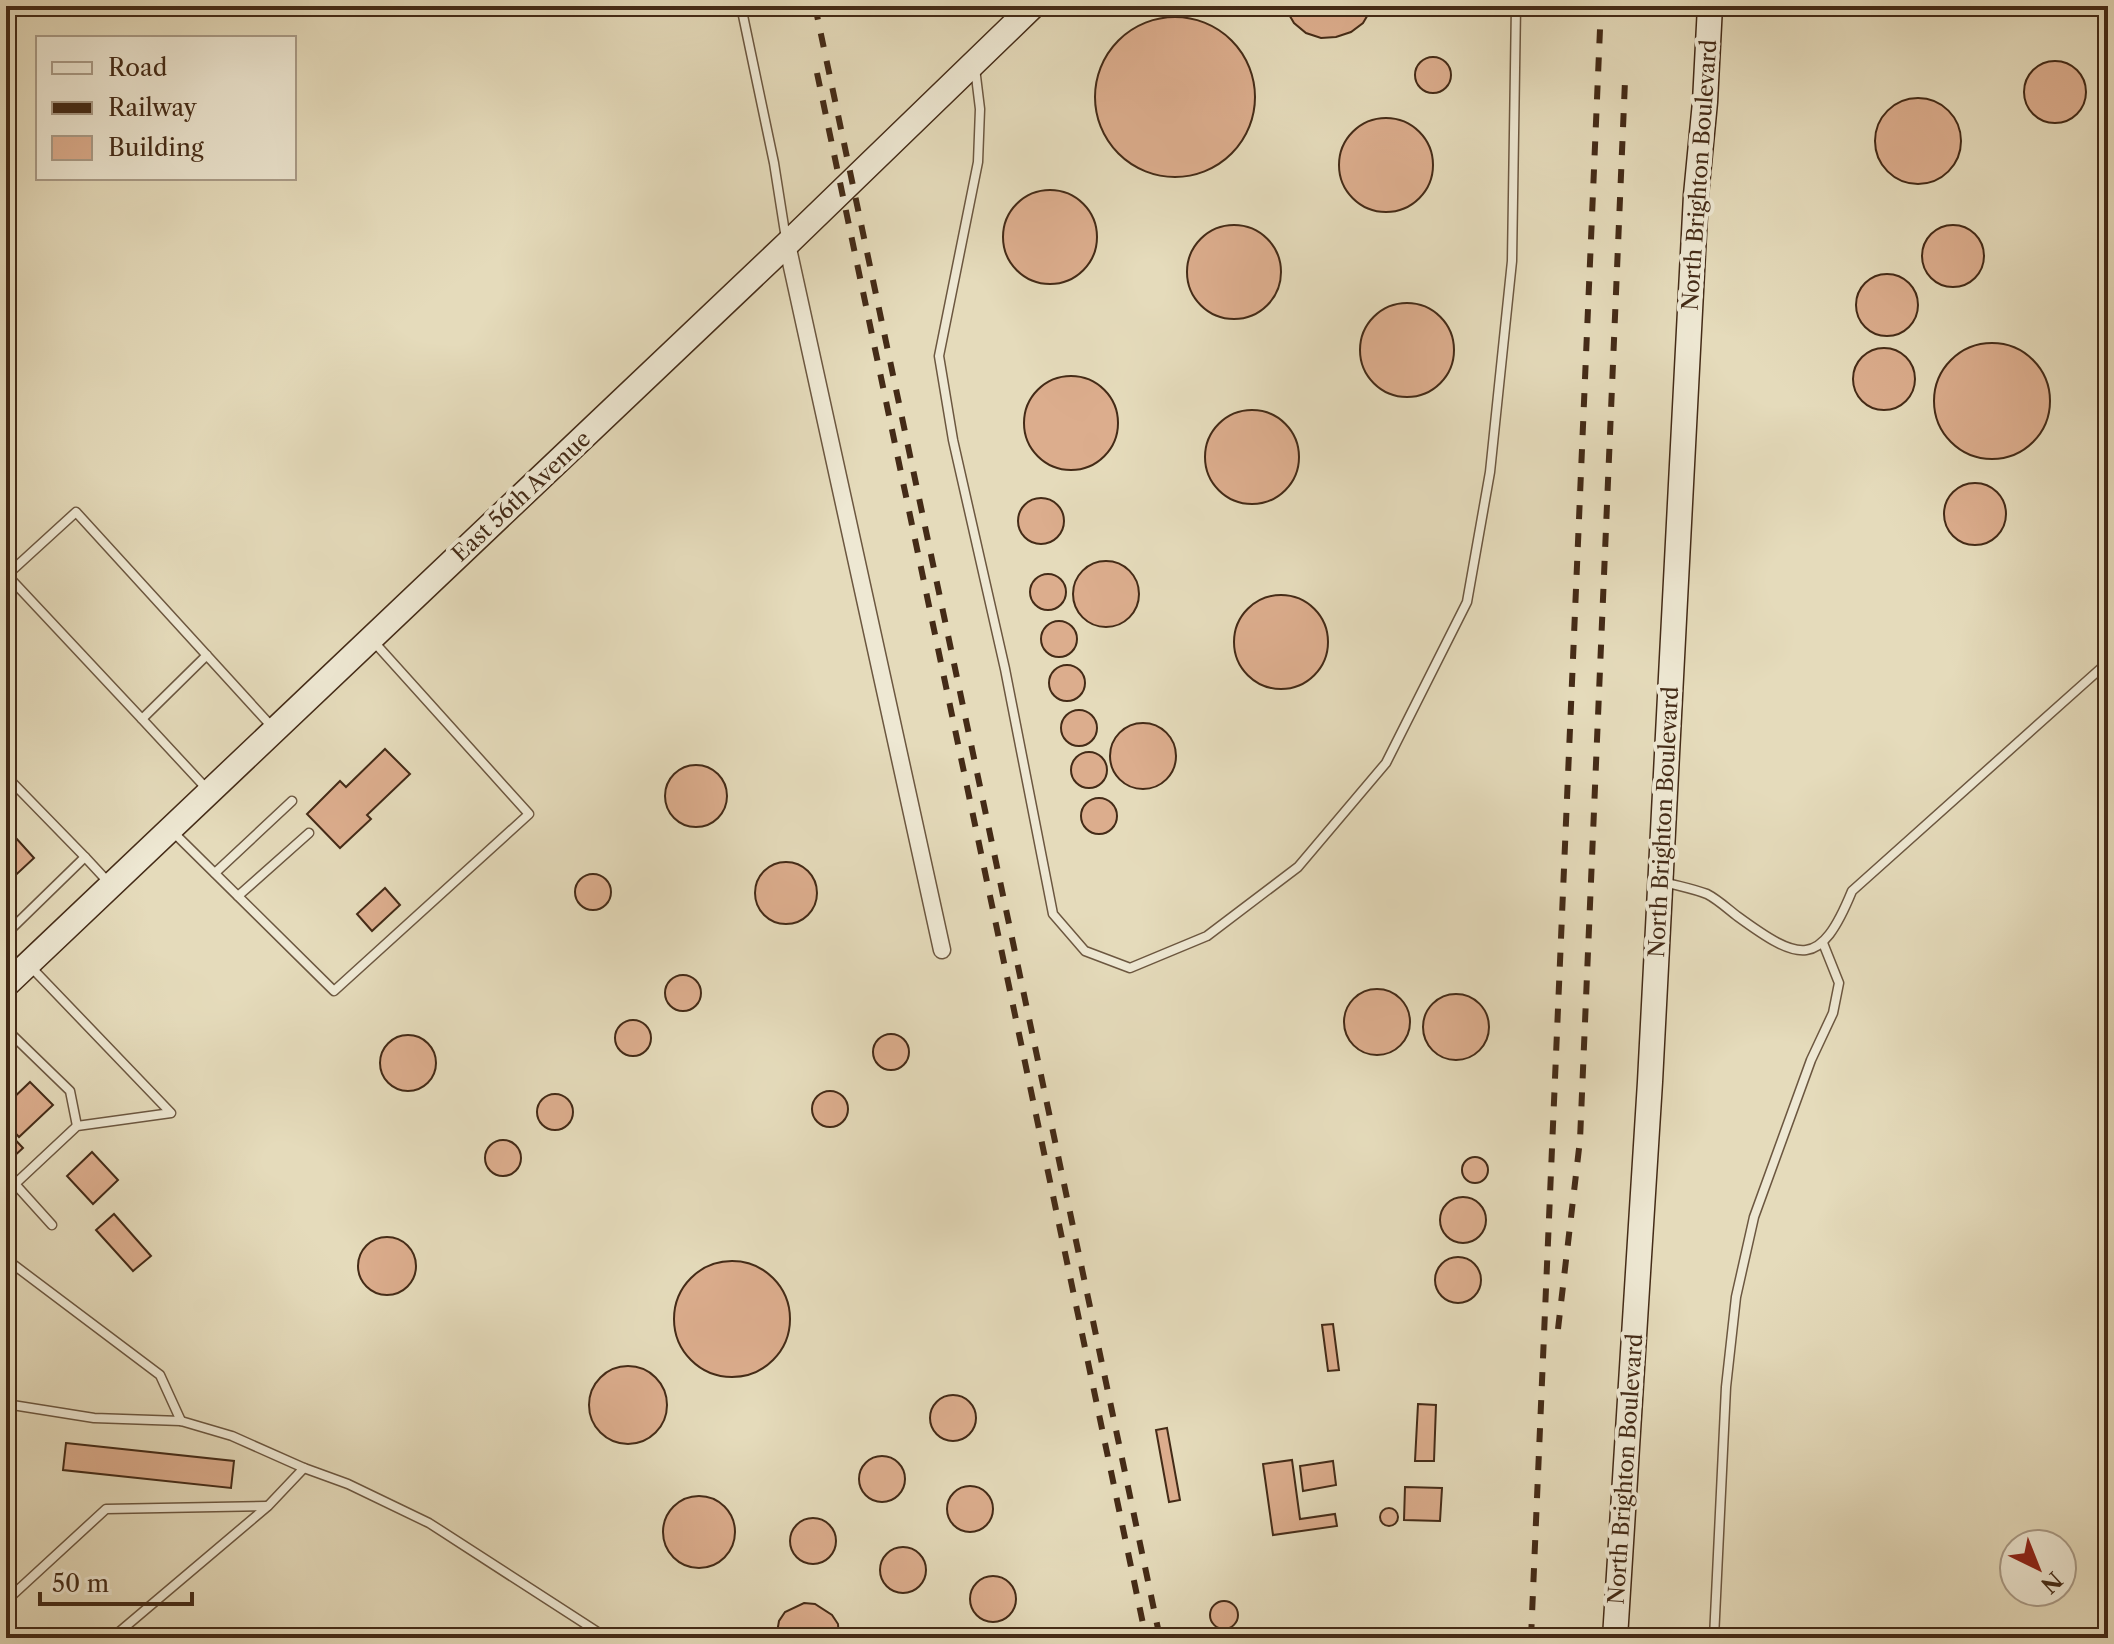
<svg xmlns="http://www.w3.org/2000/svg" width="2114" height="1644" font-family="'Libre Caslon Text',serif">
  <rect width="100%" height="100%" fill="#e5dbbb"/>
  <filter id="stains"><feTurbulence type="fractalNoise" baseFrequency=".0025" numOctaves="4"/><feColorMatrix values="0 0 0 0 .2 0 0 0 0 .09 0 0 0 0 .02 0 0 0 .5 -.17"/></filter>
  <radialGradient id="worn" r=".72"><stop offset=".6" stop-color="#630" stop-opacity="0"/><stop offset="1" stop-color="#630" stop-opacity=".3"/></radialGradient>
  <g fill="#dcad8d" stroke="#442b17" stroke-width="2">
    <polygon points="1284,6 1373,6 1363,23 1351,32 1336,37 1321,38 1306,33 1294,23"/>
    <circle cx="1175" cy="97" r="80"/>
    <polygon points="2108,52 2108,90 2102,78 2101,69"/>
    <circle cx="1433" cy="75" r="18"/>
    <circle cx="2055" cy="92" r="31"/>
    <circle cx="1918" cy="141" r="43"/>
    <circle cx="1386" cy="165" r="47"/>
    <circle cx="1050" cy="237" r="47"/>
    <circle cx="1234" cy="272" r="47"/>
    <circle cx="1953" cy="256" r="31"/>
    <circle cx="1887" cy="305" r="31"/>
    <circle cx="1407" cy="350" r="47"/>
    <circle cx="1992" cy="401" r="58"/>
    <circle cx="1884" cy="379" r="31"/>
    <circle cx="1071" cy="423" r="47"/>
    <circle cx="1252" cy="457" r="47"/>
    <circle cx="1975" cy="514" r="31"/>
    <circle cx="1041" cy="521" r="23"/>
    <circle cx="1106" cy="594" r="33"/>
    <circle cx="1048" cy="592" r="18"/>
    <circle cx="1281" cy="642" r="47"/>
    <circle cx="1059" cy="639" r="18"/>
    <circle cx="1067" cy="683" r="18"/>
    <circle cx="1079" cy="728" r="18"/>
    <circle cx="1143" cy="756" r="33"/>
    <polygon points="385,749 410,774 367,815 371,819 340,848 307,814 340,781 346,787"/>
    <circle cx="1089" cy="770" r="18"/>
    <circle cx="696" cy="796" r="31"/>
    <circle cx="1099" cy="816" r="18"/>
    <polygon points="6,827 34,858 6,884"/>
    <circle cx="786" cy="893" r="31"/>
    <circle cx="593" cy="892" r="18"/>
    <polygon points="385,888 400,905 372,931 357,914"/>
    <circle cx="683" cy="993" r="18"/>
    <circle cx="1377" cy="1022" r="33"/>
    <circle cx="1456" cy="1027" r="33"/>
    <circle cx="633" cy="1038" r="18"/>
    <circle cx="891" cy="1052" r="18"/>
    <circle cx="408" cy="1063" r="28"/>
    <polygon points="30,1082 53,1105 19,1137 6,1123 6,1105"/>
    <circle cx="830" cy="1109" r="18"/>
    <circle cx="555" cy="1112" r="18"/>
    <polygon points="6,1130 23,1148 11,1159 6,1153"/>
    <circle cx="503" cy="1158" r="18"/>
    <polygon points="92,1152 118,1180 93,1204 67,1176"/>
    <circle cx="1475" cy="1170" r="13"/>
    <circle cx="1463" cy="1220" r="23"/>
    <polygon points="114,1214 151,1256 133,1271 96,1230"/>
    <circle cx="387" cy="1266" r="29"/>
    <circle cx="1458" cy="1280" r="23"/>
    <circle cx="732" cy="1319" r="58"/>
    <polygon points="1333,1324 1339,1370 1328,1371 1322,1325"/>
    <circle cx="628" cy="1405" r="39"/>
    <circle cx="953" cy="1418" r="23"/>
    <polygon points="1418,1404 1436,1405 1434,1461 1415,1461"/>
    <polygon points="1167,1428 1180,1500 1169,1502 1156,1430"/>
    <polygon points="66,1443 234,1461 231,1488 63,1470"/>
    <circle cx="882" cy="1479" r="23"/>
    <polygon points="1292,1460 1300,1519 1335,1514 1337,1526 1273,1535 1263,1464"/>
    <polygon points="1333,1461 1336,1485 1303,1491 1300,1466"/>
    <circle cx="970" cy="1509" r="23"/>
    <polygon points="1405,1487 1442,1488 1440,1521 1404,1520"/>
    <circle cx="699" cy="1532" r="36"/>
    <circle cx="1389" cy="1517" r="9"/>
    <circle cx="813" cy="1541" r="23"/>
    <circle cx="903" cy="1570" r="23"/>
    <circle cx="993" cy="1599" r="23"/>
    <circle cx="1224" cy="1615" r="14"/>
    <polygon points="804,1603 815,1604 832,1615 838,1624 839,1638 776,1638 779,1621 785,1612"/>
    <polygon points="296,1630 306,1631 320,1638 278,1638"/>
  </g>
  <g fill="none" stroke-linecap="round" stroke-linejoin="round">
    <defs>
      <g id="lane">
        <polyline points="741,6 774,163 786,239"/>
        <polyline points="975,68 980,109 978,162 939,356 953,440 1005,669 1053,914 1085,951 1130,968 1207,936 1298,867 1386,763 1467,602 1490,472 1512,261 1516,6"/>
        <polyline points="207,655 142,719 7,575 76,512 274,729"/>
        <polyline points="142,719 206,788"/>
        <polyline points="6,776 85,857"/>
        <polyline points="172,831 334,991 529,814 374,642"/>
        <polyline points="215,873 292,801"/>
        <path d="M1664,882C1678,886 1694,889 1707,894C1717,899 1728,909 1737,916C1800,962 1820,969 1852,891L2108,662"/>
        <polyline points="238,896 309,833"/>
        <polyline points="6,934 85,857 110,884"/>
        <polyline points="29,965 171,1113 77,1126 15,1184 52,1225"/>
        <polyline points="6,1029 70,1091 77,1126"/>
        <polyline points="6,1174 15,1184"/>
        <polyline points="6,1259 160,1375 181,1421"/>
        <polyline points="6,1404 94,1418 181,1421 232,1436 304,1468 268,1506 112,1638"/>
        <polyline points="304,1468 348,1484 429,1523 607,1638"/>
        <polyline points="6,1601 106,1509 267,1506"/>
        <polyline points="1714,1638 1726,1387 1736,1297 1754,1217 1811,1060 1833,1013 1839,983 1823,943"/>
      </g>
      <polyline id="street" points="787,244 942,950"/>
      <g id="secondary">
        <polyline points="6,985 787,244 1033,6"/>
        <polyline points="1615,1638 1650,1082 1696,195 1705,102 1710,6"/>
      </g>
    </defs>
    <use href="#lane" stroke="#6c5740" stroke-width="11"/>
    <use href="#street" stroke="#6c5740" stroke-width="19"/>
    <use href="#secondary" stroke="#442b17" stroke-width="27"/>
    <use href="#lane" stroke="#eee8d3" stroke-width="8"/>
    <use href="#street" stroke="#eee8d3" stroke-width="16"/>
    <use href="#secondary" stroke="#eee8d3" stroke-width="24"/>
    <g stroke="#442b17" stroke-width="6" stroke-dasharray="14 14" stroke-linecap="butt">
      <polyline points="815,6 1160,1638"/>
      <polyline points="817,73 1146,1638"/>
      <polyline points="1558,1329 1580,1140 1625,81"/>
      <polyline points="1531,1638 1601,6"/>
    </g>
  </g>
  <g text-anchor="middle" stroke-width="8" stroke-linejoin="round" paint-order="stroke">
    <g font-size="22" fill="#442b17" stroke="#eee8d3">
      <text transform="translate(1699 175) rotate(-86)" y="8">North Brighton Boulevard</text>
      <text transform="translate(521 496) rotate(-43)" y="8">East 56th Avenue</text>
      <text transform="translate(1663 822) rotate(-87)" y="8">North Brighton Boulevard</text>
      <text transform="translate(1625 1469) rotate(-86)" y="8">North Brighton Boulevard</text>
    </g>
  </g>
  <rect width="2114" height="1644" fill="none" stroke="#e5dbbb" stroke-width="32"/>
  <rect x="8" y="8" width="2098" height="1628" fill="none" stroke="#442b17" stroke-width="4"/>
  <rect x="16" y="16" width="2082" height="1612" fill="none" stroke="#442b17" stroke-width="2"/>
  <rect x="36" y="36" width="260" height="144" fill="#eee8d3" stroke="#aa9c88" stroke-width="2"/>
  <rect x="52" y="62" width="40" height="12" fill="#eee8d3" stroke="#aa9c88" stroke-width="2"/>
  <text x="108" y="76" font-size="24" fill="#442b17">Road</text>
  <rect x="52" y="102" width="40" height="12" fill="#442b17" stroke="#aa9c88" stroke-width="2"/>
  <text x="108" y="116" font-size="24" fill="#442b17">Railway</text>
  <rect x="52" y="136" width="40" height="24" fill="#dcad8d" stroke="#aa9c88" stroke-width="2"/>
  <text x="108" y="156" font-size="24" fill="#442b17">Building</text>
  <g transform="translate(2038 1568) rotate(137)"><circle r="38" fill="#eee8d3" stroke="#aa9c88" stroke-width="2"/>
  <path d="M0-6L14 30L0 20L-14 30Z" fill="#8f2418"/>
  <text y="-12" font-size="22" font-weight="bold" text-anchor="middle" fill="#442b17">N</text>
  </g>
  <path d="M40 1592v12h152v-12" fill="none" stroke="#442b17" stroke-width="4"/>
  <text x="52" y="1592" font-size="24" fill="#442b17" stroke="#eee8d3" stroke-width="6" paint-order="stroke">50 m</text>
  <rect width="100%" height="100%" filter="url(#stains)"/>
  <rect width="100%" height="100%" fill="url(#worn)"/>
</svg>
